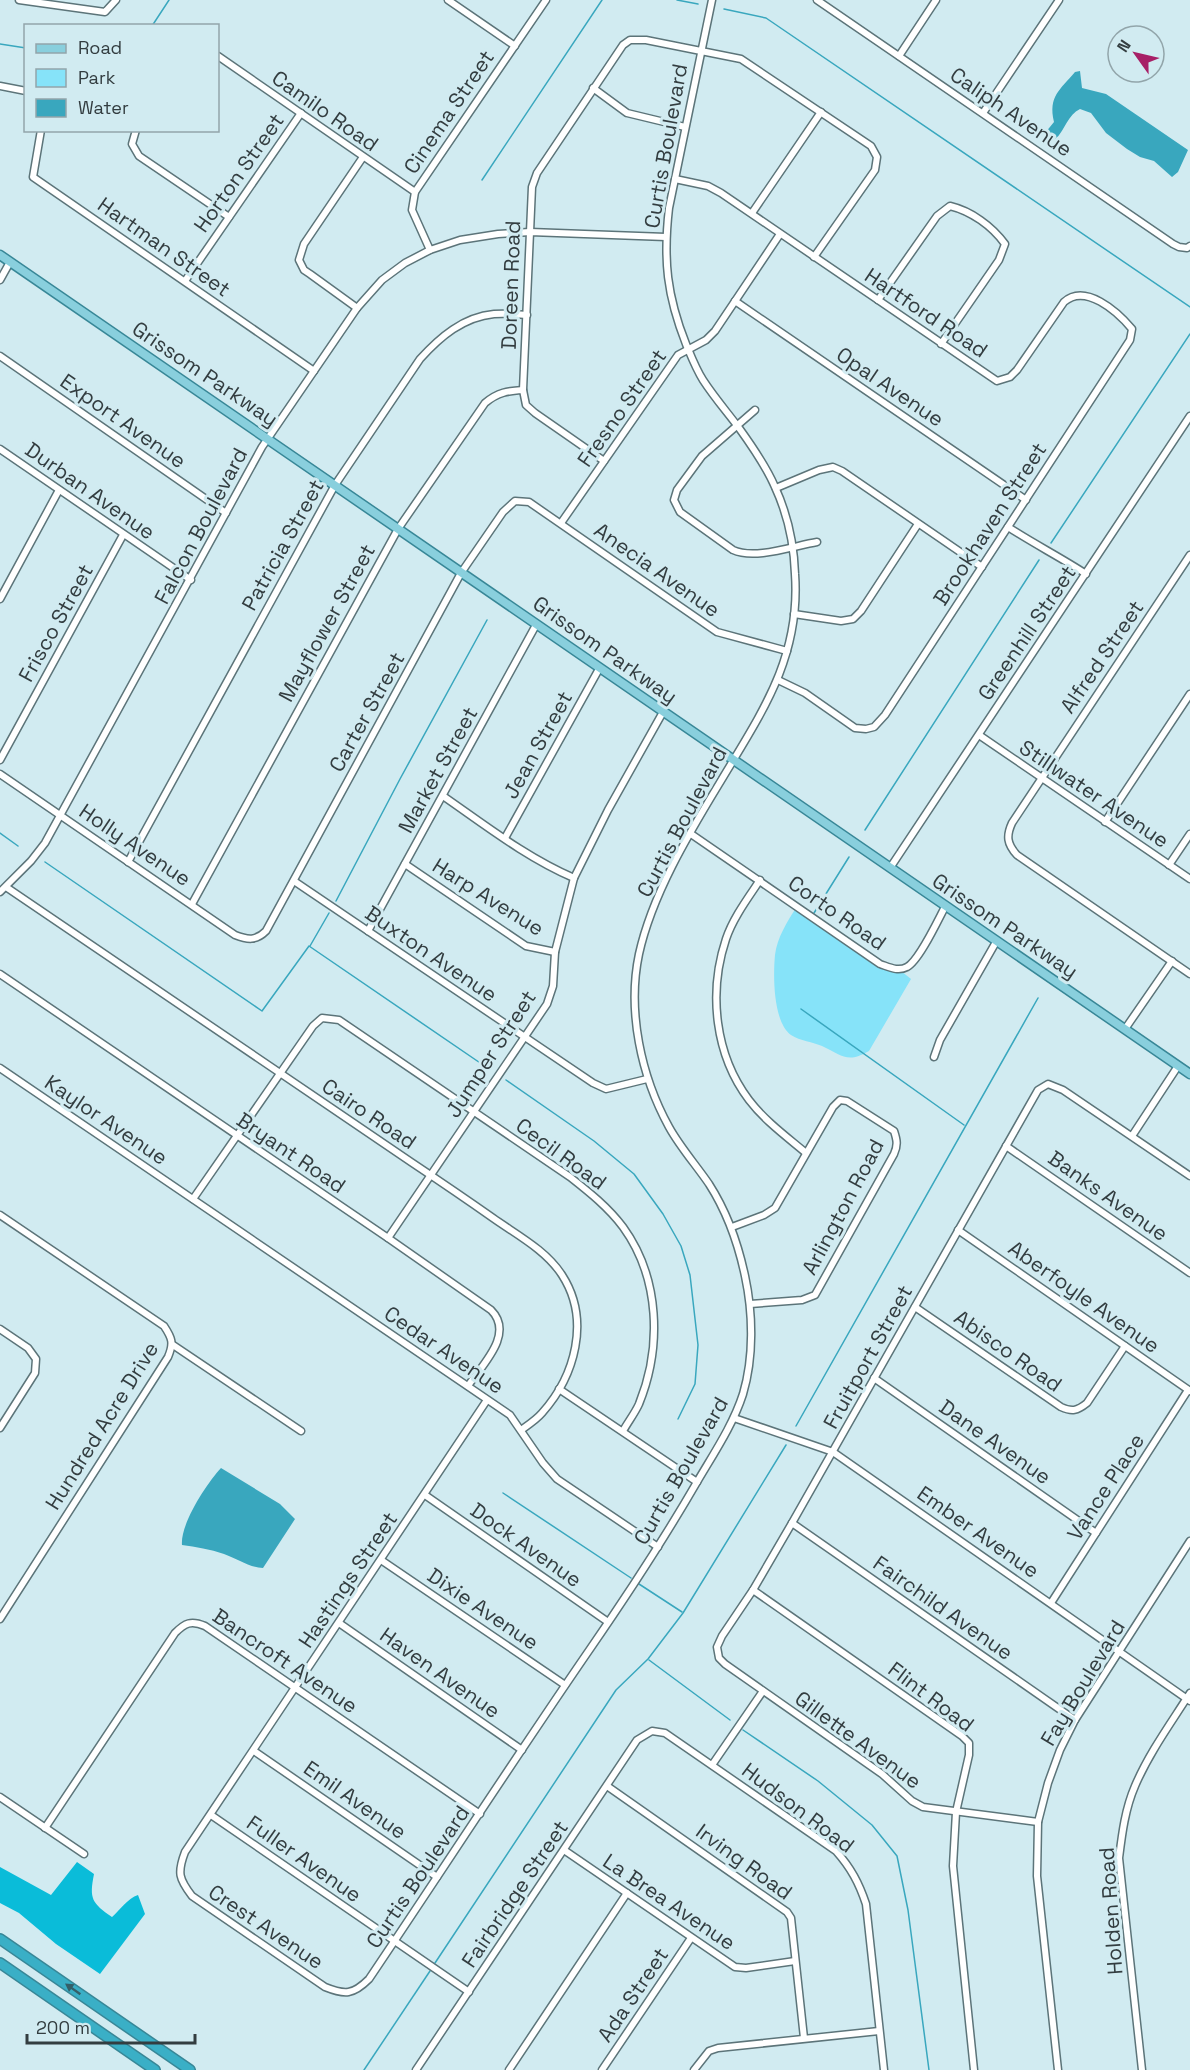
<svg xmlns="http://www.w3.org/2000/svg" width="1190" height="2070" font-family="'Space Grotesk',sans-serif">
  <rect width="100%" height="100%" fill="#d1ebf1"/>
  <path fill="#86e3f9" d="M796,908C815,921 882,975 901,971L911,979L869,1051C847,1064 842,1055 822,1046C813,1042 800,1041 791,1035C773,1022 773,976 775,955C777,938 787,922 796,908Z"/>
  <path fill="#0abcd9" d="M77,1862L94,1874C89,1899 92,1903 112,1917C120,1910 128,1898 138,1895L145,1914L100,1974L56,1944L19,1913L0,1903V1867L51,1895Z"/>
  <g fill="#39a7be">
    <path d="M1080,71L1082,88L1106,94L1188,150L1178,172L1172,177L1154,161L1140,157L1127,149L1106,133L1091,113L1080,109C1068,115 1065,129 1056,139L1049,140L1045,133L1054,122C1048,96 1060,90 1075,72Z"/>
    <path d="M221,1468L280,1504L295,1519L263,1568C248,1567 238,1559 224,1554C210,1549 196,1547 182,1545C180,1524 207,1483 221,1468Z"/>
  </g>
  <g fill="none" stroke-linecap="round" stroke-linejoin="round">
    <g stroke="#39a7be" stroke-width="1.5">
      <polyline points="677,0 698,4"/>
      <polyline points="724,9 766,18 1190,307"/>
      <polyline points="152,26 169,0"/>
      <polyline points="0,44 26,48"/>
      <polyline points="482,180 602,0"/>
      <polyline points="1051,543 1190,334"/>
      <polyline points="865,830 1039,560"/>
      <polyline points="0,833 18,846"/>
      <polyline points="45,862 262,1011 309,946 489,1069"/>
      <polyline points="336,901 400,779 487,620"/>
      <polyline points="814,913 849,857"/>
      <polyline points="310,946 329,913"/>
      <polyline points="801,1009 964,1125"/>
      <polyline points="506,1080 594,1141 634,1174 663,1214 681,1246 690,1275 698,1345 695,1384 678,1419"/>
      <polyline points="796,1426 1038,998"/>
      <polyline points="503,1493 631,1578"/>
      <polyline points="639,1584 682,1612"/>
      <polyline points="649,1660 730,1720"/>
      <polyline points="743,1730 818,1781 872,1825 897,1856 908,1910 929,2070"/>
      <polyline points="435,1963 616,1690 648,1659 683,1613 786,1445"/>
      <polyline points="364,2070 430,1971"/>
    </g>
    <defs>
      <g id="minor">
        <polyline points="19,0 105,12 116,0"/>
        <polyline points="448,0 515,46"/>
        <polyline points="817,0 1173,244 1179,247 1187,248 1190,246"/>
        <polyline points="218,56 415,192"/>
        <polyline points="899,56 936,0"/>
        <polyline points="0,86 26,91"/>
        <polyline points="593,88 627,113 685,127"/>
        <polyline points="983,113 1059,0"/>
        <polyline points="41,130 33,177 314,371"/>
        <polyline points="136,130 132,144 139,156 229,217"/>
        <path d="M675,179L708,186L721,193L997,381L1010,377L1017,370L1064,302C1085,283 1117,311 1132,329L1130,340L885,715L874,727L866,729L855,728L805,693L778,680"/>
        <polyline points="752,213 821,112"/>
        <polyline points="430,250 412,210 415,192 546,0"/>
        <polyline points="0,280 10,262"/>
        <polyline points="185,281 301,113"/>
        <path d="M878,300L937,216L950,206C971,211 992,226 1005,244L999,260L941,344"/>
        <polyline points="735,301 1026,500"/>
        <polyline points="357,308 310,274 304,270 299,260 304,244 363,157"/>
        <polyline points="0,356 226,513"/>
        <path d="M755,410L702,456L677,490L674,500L680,512L733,550C755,560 793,546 817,542"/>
        <polyline points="0,449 191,580"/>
        <polyline points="604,461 535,413 526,405 523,390 532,187 537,173 623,45 630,40 646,40 741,59 871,146 877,157 875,170 814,257"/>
        <polyline points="776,488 819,470 833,467 842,471 982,567"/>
        <polyline points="561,523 678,355 706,340 715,331 780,234"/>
        <path d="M1008,527C1034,544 1060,557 1086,574"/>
        <path d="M1190,555L1012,823C1006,836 1007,844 1017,855L1190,974"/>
        <polyline points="0,599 59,490"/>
        <polyline points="794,614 841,621 853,619 861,611 918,524"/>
        <polyline points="979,735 1190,879"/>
        <polyline points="0,760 123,535"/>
        <path d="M0,774L235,935C248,940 256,941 266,931L461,573L503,512L515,501L529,502L717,632L787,651"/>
        <path d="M443,796C485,825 527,858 574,878"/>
        <polyline points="1105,822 1190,694"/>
        <path d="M691,834L880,964C889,967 898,972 907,967C919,961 938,920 945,907"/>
        <polyline points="505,838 599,669"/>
        <path d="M128,862L335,485L420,359C440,337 463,317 494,314C505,313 516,314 527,315"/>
        <polyline points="405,864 526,946 555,952"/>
        <polyline points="1169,865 1190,834"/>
        <polyline points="890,868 1190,416"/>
        <path d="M760,880C748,898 733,918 726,939C708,993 715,1055 749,1100C765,1121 787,1137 806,1153"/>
        <polyline points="294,881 593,1083 606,1089 647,1079"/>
        <path d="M6,887C140,979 276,1070 411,1162C438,1180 466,1199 493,1218C517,1235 546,1250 562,1275C591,1320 575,1376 542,1413C536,1420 528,1425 521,1430"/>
        <polyline points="0,892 31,861 45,843 262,447 357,308 382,280 405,263 430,250 460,240 498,234 530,232 666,237"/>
        <path d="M192,904L398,529L485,403C498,392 508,391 523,390"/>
        <polyline points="368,931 536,625"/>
        <path d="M0,974L388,1238L491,1310C515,1334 482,1365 468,1386"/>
        <polyline points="1125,1029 1172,961"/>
        <polyline points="934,1057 940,1040 996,942"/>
        <polyline points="0,1068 510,1415 543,1463 557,1479 658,1547"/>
        <polyline points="1132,1136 1178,1066"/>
        <polyline points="1006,1146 1190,1273"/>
        <path d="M193,1199L313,1026L322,1018L339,1020L570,1177C589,1192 608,1207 623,1227C660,1278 662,1347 639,1404C635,1413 628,1422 623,1431"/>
        <path d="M0,1215L164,1326C172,1338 174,1343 168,1357L0,1619"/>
        <path d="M732,1227L764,1215L775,1208L833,1107L840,1100L847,1101L894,1131C897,1140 898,1145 894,1154L815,1295L802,1300L750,1304"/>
        <polyline points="958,1230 1190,1391"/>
        <polyline points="388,1238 547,1004 553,986 555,952 574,878 608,810 663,712"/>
        <path d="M915,1307L1061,1407C1072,1412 1077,1411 1087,1403L1125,1346"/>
        <polyline points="0,1329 28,1348 36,1359 35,1373 0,1428"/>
        <polyline points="173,1345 301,1431"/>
        <polyline points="874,1378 1096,1533"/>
        <polyline points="559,1389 697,1482"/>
        <path d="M487,1400L185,1852C177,1873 179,1879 192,1896L325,1987C345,1995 353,1995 369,1979C443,1869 515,1758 590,1649C628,1594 664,1539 697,1482C714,1453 733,1425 743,1394C754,1357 753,1313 745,1276C738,1243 727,1212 709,1184C696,1165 680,1147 669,1127C641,1076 627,1011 639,954C652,895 688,835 719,784C760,715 801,659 795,574C794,545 787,513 775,487C766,466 752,446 739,428C727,412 714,397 703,380C696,369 691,356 686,344C667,296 663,260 669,208L712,0"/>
        <polyline points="734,1418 833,1452 1190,1701"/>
        <polyline points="425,1495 608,1622"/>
        <polyline points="792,1523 1075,1720"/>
        <polyline points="381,1560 565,1685"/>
        <polyline points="753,1590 962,1736 969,1743 969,1755 956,1812 953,1866 974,2070"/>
        <polyline points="1051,1603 1188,1390"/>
        <polyline points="339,1623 522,1750"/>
        <polyline points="254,1751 437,1877"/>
        <polyline points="712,1765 763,1691"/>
        <polyline points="607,1786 787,1912 791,1918 804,2038"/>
        <polyline points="0,1797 84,1854"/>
        <polyline points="211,1815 469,1992"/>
        <polyline points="1038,1822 923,1807 912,1801 882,1774 725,1664 719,1658 717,1647 722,1636 753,1590 792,1523 1038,1090 1048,1084 1063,1090 1190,1176"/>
        <path d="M45,1828L175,1633C185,1623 191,1620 205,1626L480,1814"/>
        <polyline points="564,1850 735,1967 746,1968 795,1961"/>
        <path d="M416,2070L637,1740L652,1731L665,1733L836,1851C851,1868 859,1883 866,1904L884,2070"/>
        <polyline points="509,2070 627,1893"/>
        <polyline points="602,2070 691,1938"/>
        <polyline points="694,2070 709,2051 718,2048 879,2031"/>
        <polyline points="1058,2070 1037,1876 1038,1822 1048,1783 1060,1750 1075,1720 1190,1541"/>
        <path d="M1142,2070L1119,1858C1122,1834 1125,1809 1135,1786C1149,1753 1171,1723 1190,1693"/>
      </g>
      <polyline id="major" points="0,255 1190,1074"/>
      <g id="highway">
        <polyline points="0,1939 190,2070"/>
        <polyline points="0,1963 155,2070"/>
      </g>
    </defs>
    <use href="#minor" stroke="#5c7479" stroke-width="9"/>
    <use href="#major" stroke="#388797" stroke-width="11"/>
    <use href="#highway" stroke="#388797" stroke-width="12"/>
    <use href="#minor" stroke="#fff" stroke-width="6"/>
    <use href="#major" stroke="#89cfdd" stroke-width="8"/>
    <use href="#highway" stroke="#3aafc6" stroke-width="9"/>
  </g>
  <defs><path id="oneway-solid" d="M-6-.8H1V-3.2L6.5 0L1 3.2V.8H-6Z" transform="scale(1.5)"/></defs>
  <use fill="#355f68" href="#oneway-solid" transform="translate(73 1989) rotate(-145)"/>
  <g text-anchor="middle" stroke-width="6" stroke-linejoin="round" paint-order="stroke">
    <g font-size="21" fill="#333d40" stroke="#d1ebf1">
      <text transform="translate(325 111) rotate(35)" y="7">Camilo Road</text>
      <text transform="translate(449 112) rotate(-56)" y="7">Cinema Street</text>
      <text transform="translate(1011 112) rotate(34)" y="7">Caliph Avenue</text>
      <text transform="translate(666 146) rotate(-80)" y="7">Curtis Boulevard</text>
      <text transform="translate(239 173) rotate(-55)" y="7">Horton Street</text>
      <text transform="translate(164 247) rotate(35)" y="7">Hartman Street</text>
      <text transform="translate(511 285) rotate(-88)" y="7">Doreen Road</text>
      <text transform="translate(926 313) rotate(34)" y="7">Hartford Road</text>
      <text transform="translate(205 374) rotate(34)" y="7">Grissom Parkway</text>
      <text transform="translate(890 387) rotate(34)" y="7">Opal Avenue</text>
      <text transform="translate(622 408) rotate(-55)" y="7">Fresno Street</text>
      <text transform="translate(123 421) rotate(35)" y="7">Export Avenue</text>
      <text transform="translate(90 491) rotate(35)" y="7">Durban Avenue</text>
      <text transform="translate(990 524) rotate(-57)" y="7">Brookhaven Street</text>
      <text transform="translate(201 526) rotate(-62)" y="7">Falcon Boulevard</text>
      <text transform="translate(283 545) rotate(-61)" y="7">Patricia Street</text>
      <text transform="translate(657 570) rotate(35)" y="7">Anecia Avenue</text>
      <text transform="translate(56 623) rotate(-61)" y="7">Frisco Street</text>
      <text transform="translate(327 623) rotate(-61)" y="7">Mayflower Street</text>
      <text transform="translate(1027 633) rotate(-56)" y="7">Greenhill Street</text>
      <text transform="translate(605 650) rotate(35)" y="7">Grissom Parkway</text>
      <text transform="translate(1102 657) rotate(-56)" y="7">Alfred Street</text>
      <text transform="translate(367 712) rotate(-61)" y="7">Carter Street</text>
      <text transform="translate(538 745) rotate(-61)" y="7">Jean Street</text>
      <text transform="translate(438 770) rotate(-61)" y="7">Market Street</text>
      <text transform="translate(1094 794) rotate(34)" y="7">Stillwater Avenue</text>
      <text transform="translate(682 822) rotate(-62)" y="7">Curtis Boulevard</text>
      <text transform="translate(135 845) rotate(34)" y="7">Holly Avenue</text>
      <text transform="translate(488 897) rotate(32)" y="7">Harp Avenue</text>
      <text transform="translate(837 913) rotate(35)" y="7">Corto Road</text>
      <text transform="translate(1005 926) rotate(34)" y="7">Grissom Parkway</text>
      <text transform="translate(431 954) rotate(34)" y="7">Buxton Avenue</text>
      <text transform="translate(491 1054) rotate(-57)" y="7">Jumper Street</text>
      <text transform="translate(369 1114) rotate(34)" y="7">Cairo Road</text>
      <text transform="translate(106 1120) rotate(34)" y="7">Kaylor Avenue</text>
      <text transform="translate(291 1153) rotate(34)" y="7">Bryant Road</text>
      <text transform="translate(561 1154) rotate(36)" y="7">Cecil Road</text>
      <text transform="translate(1108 1196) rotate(35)" y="7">Banks Avenue</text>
      <text transform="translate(843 1207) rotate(-62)" y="7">Arlington Road</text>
      <text transform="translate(1084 1297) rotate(35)" y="7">Aberfoyle Avenue</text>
      <text transform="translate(444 1350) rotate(34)" y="7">Cedar Avenue</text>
      <text transform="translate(1008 1351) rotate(35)" y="7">Abisco Road</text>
      <text transform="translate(868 1357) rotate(-61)" y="7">Fruitport Street</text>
      <text transform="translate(102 1426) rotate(-58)" y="7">Hundred Acre Drive</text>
      <text transform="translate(995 1442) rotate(35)" y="7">Dane Avenue</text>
      <text transform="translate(681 1471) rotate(-60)" y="7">Curtis Boulevard</text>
      <text transform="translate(1106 1487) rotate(-57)" y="7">Vance Place</text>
      <text transform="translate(978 1532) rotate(35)" y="7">Ember Avenue</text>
      <text transform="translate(526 1545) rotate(35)" y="7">Dock Avenue</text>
      <text transform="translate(348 1580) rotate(-56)" y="7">Hastings Street</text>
      <text transform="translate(943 1608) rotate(35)" y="7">Fairchild Avenue</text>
      <text transform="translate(483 1609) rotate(34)" y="7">Dixie Avenue</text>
      <text transform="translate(285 1661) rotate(34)" y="7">Bancroft Avenue</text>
      <text transform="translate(440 1673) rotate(35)" y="7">Haven Avenue</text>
      <text transform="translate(1083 1683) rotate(-59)" y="7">Fay Boulevard</text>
      <text transform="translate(931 1697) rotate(37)" y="7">Flint Road</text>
      <text transform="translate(858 1740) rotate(36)" y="7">Gillette Avenue</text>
      <text transform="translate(355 1800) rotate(35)" y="7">Emil Avenue</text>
      <text transform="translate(798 1808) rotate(37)" y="7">Hudson Road</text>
      <text transform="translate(304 1859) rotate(35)" y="7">Fuller Avenue</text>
      <text transform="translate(744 1862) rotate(36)" y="7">Irving Road</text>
      <text transform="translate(418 1877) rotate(-56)" y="7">Curtis Boulevard</text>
      <text transform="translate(515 1894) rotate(-56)" y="7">Fairbridge Street</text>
      <text transform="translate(669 1902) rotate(34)" y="7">La Brea Avenue</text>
      <text transform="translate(1111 1911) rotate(-94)" y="7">Holden Road</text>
      <text transform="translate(266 1927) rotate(34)" y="7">Crest Avenue</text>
      <text transform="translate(633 1995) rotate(-56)" y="7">Ada Street</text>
    </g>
  </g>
  <rect x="24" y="24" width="195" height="108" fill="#d1ebf1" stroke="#92a5aa" stroke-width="1.5"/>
  <rect x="36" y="44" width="30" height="9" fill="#89cfdd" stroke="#92a5aa" stroke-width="1.5"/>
  <text x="78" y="54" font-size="18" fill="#333d40">Road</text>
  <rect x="36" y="69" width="30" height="18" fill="#86e3f9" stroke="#92a5aa" stroke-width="1.5"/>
  <text x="78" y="84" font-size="18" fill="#333d40">Park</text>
  <rect x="36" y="99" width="30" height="18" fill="#39a7be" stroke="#92a5aa" stroke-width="1.5"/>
  <text x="78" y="114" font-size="18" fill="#333d40">Water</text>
  <g transform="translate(1136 54) rotate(304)"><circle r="28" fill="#d1ebf1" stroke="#92a5aa" stroke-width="1.5"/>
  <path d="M0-4.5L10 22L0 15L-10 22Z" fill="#a71f66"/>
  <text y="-9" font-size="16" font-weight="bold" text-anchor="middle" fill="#333d40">N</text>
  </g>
  <path d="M27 2034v9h168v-9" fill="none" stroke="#333d40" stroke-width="3"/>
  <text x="36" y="2034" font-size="18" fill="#333d40" stroke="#d1ebf1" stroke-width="4.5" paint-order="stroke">200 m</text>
</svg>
